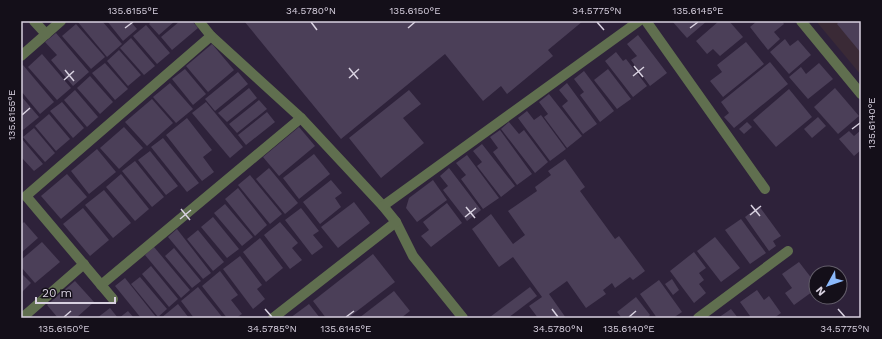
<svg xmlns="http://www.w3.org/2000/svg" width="882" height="339" font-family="'Work Sans',sans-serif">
  <rect width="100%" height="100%" fill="#2e223a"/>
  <polygon fill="#3a2a36" points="816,21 861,21 861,75"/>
  <g fill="#4b3f58">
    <polygon points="77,21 102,21 122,44 107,57"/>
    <polygon points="107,21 130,21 137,29 123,41"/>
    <polygon points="152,21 175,21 159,35 149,24"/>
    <polygon points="180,21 192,21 198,28 172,50 161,37"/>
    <polygon points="244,21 583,21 548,50 553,56 507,94 501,86 483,101 445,54 341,139"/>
    <polygon points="672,21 707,21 687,38"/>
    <polygon points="719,21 729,21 743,37 720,56 713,49 707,54 696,41"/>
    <polygon points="757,21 782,21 784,24 774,32 780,39 768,50 750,27"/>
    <polygon points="840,21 861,21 861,53 837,24"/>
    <polygon points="76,24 105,57 91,69 62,36"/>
    <polygon points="146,25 170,53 157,64 133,36"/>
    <polygon points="56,33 89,72 73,86 51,60 57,55 45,42"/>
    <polygon points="638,35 667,73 650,86 631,60 637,56 627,44"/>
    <polygon points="131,38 155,66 144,75 120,48"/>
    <polygon points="785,39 790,46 798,40 811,55 789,74 770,52"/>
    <polygon points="746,42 764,64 723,97 710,81 722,72 717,65"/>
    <polygon points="212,44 234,70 208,92 186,66"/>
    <polygon points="119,50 141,75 128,86 107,61"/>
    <polygon points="616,52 623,61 626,59 647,86 633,97 605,61"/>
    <polygon points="42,54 71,88 57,100 28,67"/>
    <polygon points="770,62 788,84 734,128 724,117 729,113 721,102"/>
    <polygon points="105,63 128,89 115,100 92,73"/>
    <polygon points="819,63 833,79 808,99 789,77 801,67 806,74"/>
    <polygon points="23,65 54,102 40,114 21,91 21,67"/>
    <polygon points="185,69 206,94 193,105 172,79"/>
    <polygon points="608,69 631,99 617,109 594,80"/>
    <polygon points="584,71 614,111 600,122 580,95 584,92 574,79"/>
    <polygon points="238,72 248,84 215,111 205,99"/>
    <polygon points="90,76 113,102 100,114 77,88"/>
    <polygon points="170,83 193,109 176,123 153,97"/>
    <polygon points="567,83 597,124 583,134 562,106 568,101 559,90"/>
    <polygon points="249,88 257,98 227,122 218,113"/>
    <polygon points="835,88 859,116 838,134 814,107"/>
    <polygon points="789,89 812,117 776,147 753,120"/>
    <polygon points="75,90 98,117 87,127 64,100"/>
    <polygon points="409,90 421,104 403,118 424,143 381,178 349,138"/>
    <polygon points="549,94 582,136 567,148 544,117 548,114 539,102"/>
    <polygon points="21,96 39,117 23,130 21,127"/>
    <polygon points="152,99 173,123 147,146 125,122"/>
    <polygon points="259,100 267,109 237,133 229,124"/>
    <polygon points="62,102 84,128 73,138 50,111"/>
    <polygon points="206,102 243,147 230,158 192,113"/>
    <polygon points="527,111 534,120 541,115 566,149 550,161 518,118"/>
    <polygon points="267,112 275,122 246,145 238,135"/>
    <polygon points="49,114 70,139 56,151 35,126"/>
    <polygon points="818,117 826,126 812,138 804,129"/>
    <polygon points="187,118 212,150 203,157 214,172 202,181 166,135"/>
    <polygon points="509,122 519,134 524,130 548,162 535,173 501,129"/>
    <polygon points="747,122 752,127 744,134 739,129"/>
    <polygon points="124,127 143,148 119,169 100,148"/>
    <polygon points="299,127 315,146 279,176 263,157"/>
    <polygon points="34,128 55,153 45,162 23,137"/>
    <polygon points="500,130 532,174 517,185 493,152 498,148 490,137"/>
    <polygon points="861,130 861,150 854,156 839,139 849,131 854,136"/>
    <polygon points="21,138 43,164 34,171 21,157"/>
    <polygon points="163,138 199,183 187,192 151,147"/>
    <polygon points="482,144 515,186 501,197 477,166 482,162 473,151"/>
    <polygon points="97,149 116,172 89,194 71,171"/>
    <polygon points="150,151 178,186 166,195 138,160"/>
    <polygon points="314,154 330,174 299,199 283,178"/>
    <polygon points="467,155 499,198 483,209 461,179 466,175 456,163"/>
    <polygon points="565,159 585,187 580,191 615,239 619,236 645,271 633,280 630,277 615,288 612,283 603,290 606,294 586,308 567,281 549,294 566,318 538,318 529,306 542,297 513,257 499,267 472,229 491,214 513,244 525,235 508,211 537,191 535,187 551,175 548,171"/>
    <polygon points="135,161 164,197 152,207 122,171"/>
    <polygon points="269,168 298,203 285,214 256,179"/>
    <polygon points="449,168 481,210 467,221 443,190 448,186 440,176"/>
    <polygon points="67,174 87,197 61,219 41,196"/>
    <polygon points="121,174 149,209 135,221 106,187"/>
    <polygon points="250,175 282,214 270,224 238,185"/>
    <polygon points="331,180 342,193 335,198 341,207 320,224 303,202"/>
    <polygon points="433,180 447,200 417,222 406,208 409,198"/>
    <polygon points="238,188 267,225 255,236 225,199"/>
    <polygon points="104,190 131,223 113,238 85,205"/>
    <polygon points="354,202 370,223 338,248 321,227"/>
    <polygon points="447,203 462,223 431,247 421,236 429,230 423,222"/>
    <polygon points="225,204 253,237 242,246 214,213"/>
    <polygon points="759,206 781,236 773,241 776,246 769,251 745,217"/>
    <polygon points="83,208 109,240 90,256 63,224"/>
    <polygon points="301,208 319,231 313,235 323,247 312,255 285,220"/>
    <polygon points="213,217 239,249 227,258 201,227"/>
    <polygon points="741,219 766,253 750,264 725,230"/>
    <polygon points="24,222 38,238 21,253 21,225"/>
    <polygon points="280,222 298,243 292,248 302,260 290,269 264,235"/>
    <polygon points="177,229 211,273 203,279 168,237"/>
    <polygon points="198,230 224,262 213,271 187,239"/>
    <polygon points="715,237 740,268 721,282 697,251"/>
    <polygon points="260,238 283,268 266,282 243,252"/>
    <polygon points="42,242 60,262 35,283 21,267 21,260"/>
    <polygon points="154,247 190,290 181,298 145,255"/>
    <polygon points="174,248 201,281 192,288 165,256"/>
    <polygon points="694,252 706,268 699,273 704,280 699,284 706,293 694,303 670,271"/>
    <polygon points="373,254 395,282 348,318 326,318 313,301"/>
    <polygon points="240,256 262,285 257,289 265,299 253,309 223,269"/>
    <polygon points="799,262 816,284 816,289 794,305 785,293 792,288 782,274"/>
    <polygon points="151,266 178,299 169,307 142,274"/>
    <polygon points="220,271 238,295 231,300 242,314 236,318 227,318 202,286"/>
    <polygon points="21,273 31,283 21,293"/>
    <polygon points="140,277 167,309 158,317 131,284"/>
    <polygon points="125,278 156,317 155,318 141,318 115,286"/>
    <polygon points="672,279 679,290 673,295 665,284"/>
    <polygon points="659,280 682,312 673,318 657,318 640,294"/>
    <polygon points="75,281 94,302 76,318 58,318 47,305"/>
    <polygon points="198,287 223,318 194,318 181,301"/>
    <polygon points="530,287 537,296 508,318 491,318 490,317"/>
    <polygon points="757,290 764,300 769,296 781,313 774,318 748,318 750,316 740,302"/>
    <polygon points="394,291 410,311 401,318 359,318"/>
    <polygon points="636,297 650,315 647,318 622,318 617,312"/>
    <polygon points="178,304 189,318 161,318"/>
    <polygon points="309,304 320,318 290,318"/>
    <polygon points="110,308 118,318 97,318"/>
    <polygon points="731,309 738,318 718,318"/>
    <polygon points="128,311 134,318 119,318"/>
  </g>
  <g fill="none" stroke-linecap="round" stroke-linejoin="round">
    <g stroke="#606f4f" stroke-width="10">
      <polyline points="34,21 46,34"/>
      <polyline points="199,21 211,36 301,118 383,206 396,222 413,256 463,318"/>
      <polyline points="646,21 765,189"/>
      <polyline points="801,21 861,94"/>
      <polyline points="21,56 61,21"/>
      <polyline points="383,206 639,21"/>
      <polyline points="101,285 301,118"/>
      <polyline points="113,299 26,196 211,36"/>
      <polyline points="22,318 84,264"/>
      <polyline points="273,318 396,222"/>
      <polyline points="698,318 788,251"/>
    </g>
  </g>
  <path fill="none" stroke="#d8d1e0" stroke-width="1.5" d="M311,22L317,30M597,22L604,30M125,28L133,22M408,28L415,22M690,28L698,22M634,66L643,77M349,68L358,79M65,70L74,81M633,76L644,67M349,78L359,69M64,80L74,71M22,115L30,108M852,129L860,123M751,205L760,216M466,207L475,218M181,209L190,220M750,215L761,206M465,217L476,208M180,219L191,210M265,309L272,317M552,309L558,317M838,309L845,317M64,317L71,311M346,317L354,311M629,317L636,311"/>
  <rect width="882" height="339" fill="none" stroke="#140f19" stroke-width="44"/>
  <g transform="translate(828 285) rotate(230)"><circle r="19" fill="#140f19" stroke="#625d69"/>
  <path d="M0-3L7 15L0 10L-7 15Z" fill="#8bb9fc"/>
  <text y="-6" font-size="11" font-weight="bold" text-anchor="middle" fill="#d8d1e0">N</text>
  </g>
  <path d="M36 297v6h79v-6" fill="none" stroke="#d8d1e0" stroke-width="2"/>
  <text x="42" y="297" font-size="12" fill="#d8d1e0" stroke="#140f19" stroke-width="3" paint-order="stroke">20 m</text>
  <rect x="22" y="22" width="838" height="295" fill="none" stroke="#d8d1e0" stroke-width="1.5"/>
  <g font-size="10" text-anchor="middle" fill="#d8d1e0">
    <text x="133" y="14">135.6155°E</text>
    <text x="311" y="14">34.5780°N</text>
    <text x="415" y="14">135.6150°E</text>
    <text x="597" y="14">34.5775°N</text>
    <text x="698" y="14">135.6145°E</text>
    <text transform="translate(11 115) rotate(-90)" y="4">135.6155°E</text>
    <text transform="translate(871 123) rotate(-90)" y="4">135.6140°E</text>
    <text x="64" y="332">135.6150°E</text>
    <text x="272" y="332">34.5785°N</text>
    <text x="346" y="332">135.6145°E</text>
    <text x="558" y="332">34.5780°N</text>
    <text x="629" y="332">135.6140°E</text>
    <text x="845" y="332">34.5775°N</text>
  </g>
</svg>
